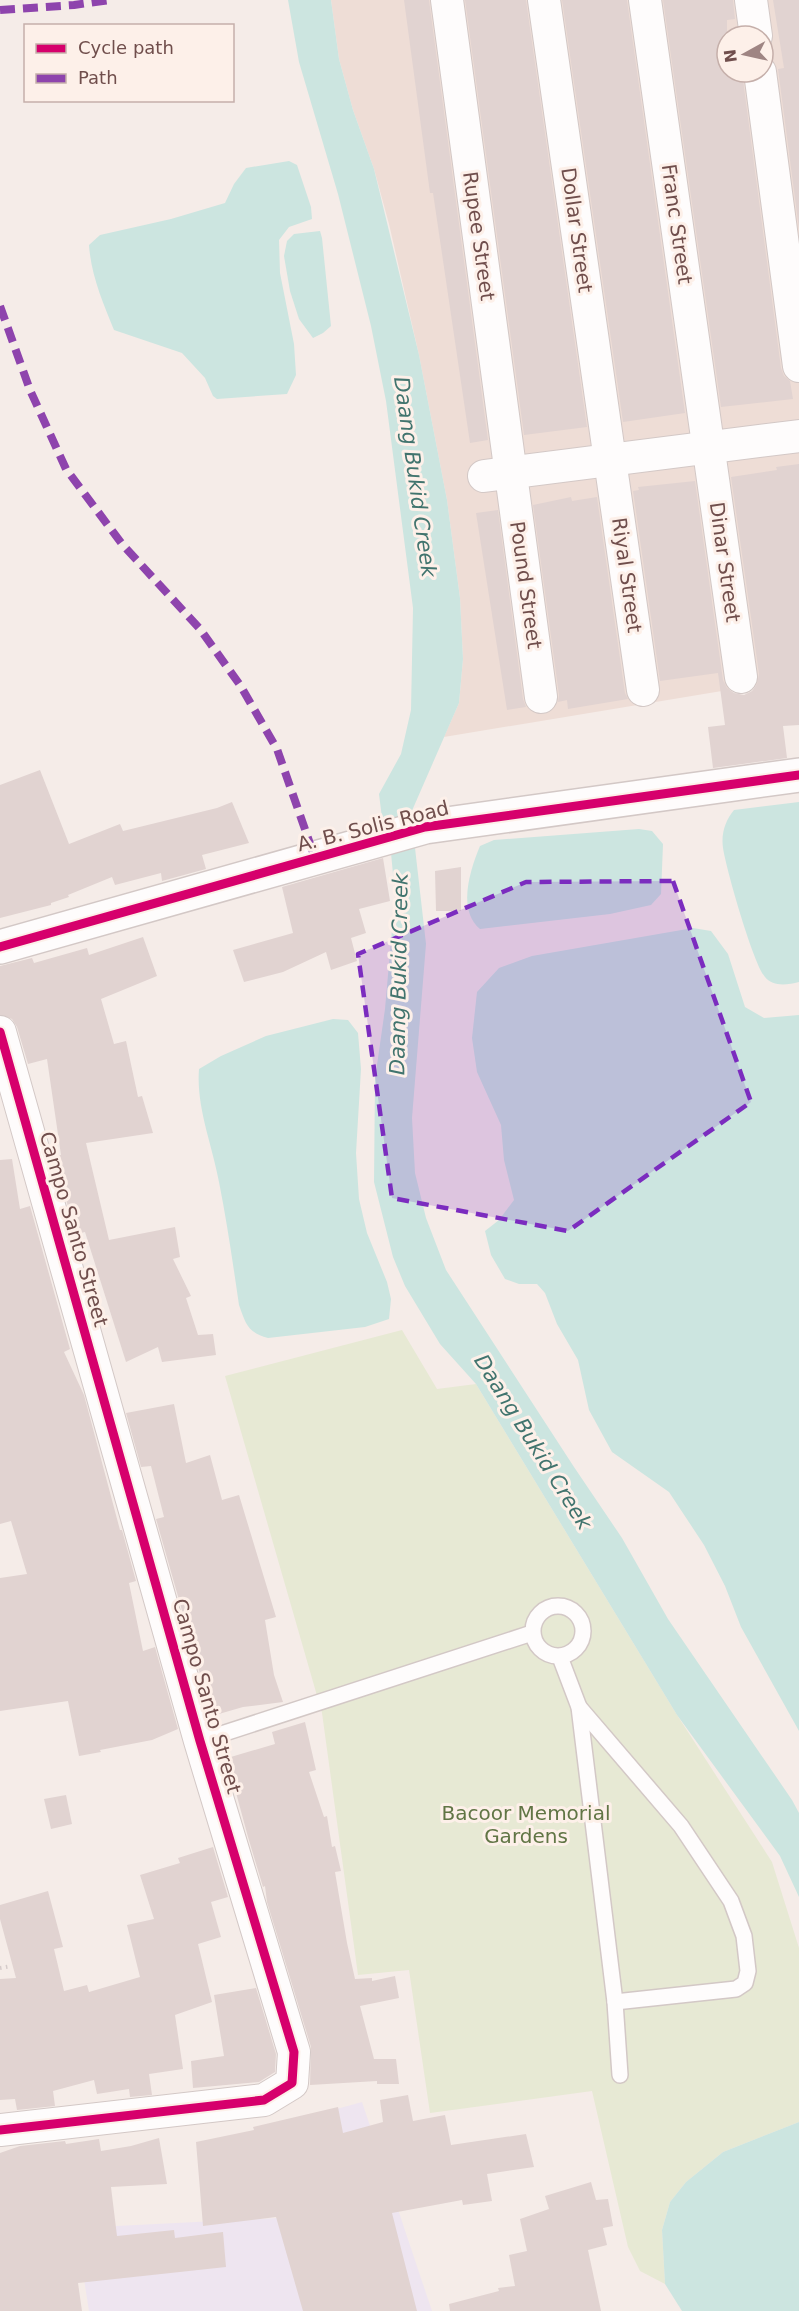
<svg xmlns="http://www.w3.org/2000/svg" width="799" height="2311" font-family="'DejaVu Sans',sans-serif">
  <rect width="100%" height="100%" fill="#f5ece8"/>
  <path fill="#eeddd6" fill-rule="evenodd" d="M331,0H799V674L764,684L444,737L459,703L463,659L460,598L447,500L419,355L389,224L374,169L353,110L339,59ZM727,36H763V72H727Z"/>
  <polygon fill="#eee5f0" points="362,2102 432,2311 89,2311 76,2228 278,2218 257,2131"/>
  <polygon fill="#e7e9d4" points="402,1330 437,1389 476,1384 677,1715 772,1862 799,1948 799,2122 723,2152 686,2182 670,2202 662,2230 665,2284 640,2271 628,2247 592,2091 430,2113 409,1970 358,1975 322,1713 225,1376"/>
  <g fill="#cce5e0">
    <polygon points="288,0 331,0 339,59 353,110 374,169 419,355 447,500 460,598 463,659 459,703 411,813 426,944 412,1118 415,1173 426,1218 446,1270 574,1467 622,1538 668,1619 792,1800 799,1813 799,1897 780,1856 677,1715 476,1384 440,1344 405,1286 393,1257 374,1182 375,1079 385,1009 395,895 391,853 382,818 379,794 401,754 411,710 413,608 386,401 371,326 338,194 299,62"/>
    <path d="M289,161L297,165L311,207L312,219L289,227L279,240L280,273L294,344L296,375L287,394L217,399L213,396L205,378L182,353L114,330C103,303 91,275 89,245L100,235L171,219L225,203L234,184L246,168Z"/>
    <polygon points="320,231 322,238 331,326 323,333 313,338 299,319 290,291 284,256 287,241 294,234"/>
    <path d="M799,802V982C787,985 773,987 765,977C753,963 726,868 723,848C721,834 725,821 734,810Z"/>
    <path d="M639,829L652,831L663,844L661,894L651,905L610,914L480,929C457,910 470,870 480,846L494,840Z"/>
    <polygon points="693,928 711,931 728,954 745,1007 764,1018 799,1015 799,1731 741,1627 725,1586 704,1545 669,1492 612,1452 589,1410 578,1360 557,1324 545,1293 537,1284 519,1284 505,1279 491,1255 485,1231 499,1220 514,1200 504,1160 501,1125 477,1072 472,1038 477,992 499,968 532,956"/>
    <path d="M333,1019L348,1020L358,1033L361,1069L356,1153L359,1199L367,1233L387,1282L391,1299L389,1319L365,1327L268,1338C247,1332 246,1324 239,1305C233,1264 227,1222 219,1182C212,1144 196,1107 199,1069L221,1056L266,1036Z"/>
    <polygon points="799,2122 799,2311 682,2311 665,2284 662,2230 670,2202 686,2182 723,2152"/>
  </g>
  <g fill="#e1d3d1">
    <polygon points="404,0 429,0 488,440 470,443 433,193 430,193"/>
    <polygon points="465,0 526,0 587,427 524,435"/>
    <polygon points="562,0 627,0 685,413 623,422"/>
    <polygon points="663,0 733,0 735,19 727,20 727,72 742,72 781,368 784,376 790,381 793,399 721,407"/>
    <polygon points="773,0 799,0 799,229 778,69 784,68"/>
    <polygon points="799,464 799,725 783,726 787,758 713,768 708,727 725,725 718,673 660,681 633,491 639,490 638,487 695,481 723,680 727,688 734,693 744,695 752,691 757,684 759,674 731,477 777,470 776,467"/>
    <polygon points="571,497 572,501 597,497 625,693 628,699 568,709 567,700 558,702 559,695 533,505"/>
    <polygon points="498,510 523,699 526,707 507,710 476,513"/>
    <polygon points="40,770 69,844 120,824 123,831 217,808 232,802 249,843 202,855 206,869 162,881 161,873 115,885 112,877 68,895 69,897 51,903 51,905 0,918 0,785"/>
    <polygon points="383,858 390,901 359,909 366,933 351,938 357,961 331,970 326,952 283,972 244,982 233,950 293,933 282,887"/>
    <polygon points="461,867 461,911 436,911 435,871"/>
    <polygon points="143,937 157,976 101,999 114,1044 126,1041 138,1097 142,1096 153,1133 86,1143 109,1240 175,1227 180,1257 173,1259 191,1296 186,1298 198,1335 213,1334 216,1355 162,1362 158,1347 126,1362 85,1232 76,1234 65,1196 55,1156 61,1155 47,1059 28,1064 17,1027 12,1019 0,1015 0,966 32,958 34,963 87,948 89,955"/>
    <polygon points="12,1159 20,1209 30,1206 70,1349 64,1352 84,1395 120,1530 122,1530 136,1581 129,1583 143,1651 155,1647 178,1729 152,1740 100,1750 101,1752 79,1756 68,1701 0,1711 0,1578 27,1574 11,1521 0,1524 0,1160"/>
    <polygon points="174,1404 186,1463 210,1455 222,1500 239,1495 276,1617 265,1620 274,1675 283,1702 243,1707 212,1716 156,1519 164,1517 151,1466 141,1467 126,1413"/>
    <polygon points="305,1722 316,1770 309,1772 324,1817 327,1816 332,1847 335,1846 341,1871 335,1872 347,1943 355,1979 372,1978 372,1981 395,1976 399,1998 360,2006 374,2059 396,2059 399,2084 377,2084 377,2081 310,2085 311,2047 267,1902 265,1886 263,1887 248,1837 235,1789 233,1789 224,1759 275,1744 272,1732"/>
    <polygon points="66,1795 72,1824 51,1829 44,1799"/>
    <polygon points="213,1847 228,1897 211,1902 221,1937 198,1944 212,2002 175,2015 183,2069 149,2074 152,2095 130,2097 129,2089 97,2094 94,2080 53,2091 55,2106 17,2110 15,2099 0,2100 0,1979 16,1978 0,1919 0,1905 48,1891 63,1947 54,1949 64,1991 87,1985 89,1992 140,1977 127,1925 154,1919 140,1875 180,1863 178,1858"/>
    <polygon points="256,1988 276,2054 275,2072 259,2082 193,2088 191,2061 224,2056 214,1995"/>
    <polygon points="408,2095 413,2121 445,2115 451,2145 526,2134 534,2167 487,2174 492,2201 463,2205 462,2200 392,2213 417,2311 303,2311 276,2217 203,2226 196,2142 254,2130 253,2127 338,2107 343,2133 383,2122 380,2100"/>
    <polygon points="159,2138 167,2184 111,2187 117,2236 174,2230 175,2238 223,2232 226,2267 78,2283 82,2311 0,2311 0,2153 20,2146 65,2141 66,2144 99,2139 101,2151 131,2146"/>
    <polygon points="591,2182 596,2200 608,2199 613,2226 603,2228 607,2245 588,2250 601,2311 450,2311 449,2304 499,2291 498,2288 515,2286 509,2255 527,2251 520,2219 549,2209 545,2196"/>
  </g>
  <g fill="none" stroke-linecap="round" stroke-linejoin="round">
    <defs>
      <g id="service">
        <circle cx="558" cy="1631" r="25"/>
        <polyline points="560,1657 579,1707 615,2002 620,2075"/>
        <polyline points="579,1707 681,1826 731,1901 744,1936 748,1971 745,1983 736,1989 615,2002"/>
        <polyline points="200,1741 532,1633"/>
      </g>
      <g id="minor">
        <polyline points="447,0 541,697"/>
        <polyline points="544,0 643,690"/>
        <polyline points="645,0 741,677"/>
        <polyline points="751,0 756,36"/>
        <polyline points="760,72 799,366"/>
        <polyline points="484,476 799,436"/>
        <polyline points="0,1032 200,1741 294,2052 292,2083 264,2100 0,2130"/>
      </g>
      <polyline id="tertiary" points="0,947 425,827 799,775"/>
    </defs>
    <use href="#service" stroke="#d3c8c6" stroke-width="18"/>
    <use href="#minor" stroke="#d3c8c6" stroke-width="34"/>
    <use href="#tertiary" stroke="#d3c8c6" stroke-width="36"/>
    <polyline stroke="#d5cbca" stroke-width="4" stroke-dasharray="1.5 4.5" stroke-linecap="butt" points="0,1968 11,1966"/>
    <use href="#service" stroke="#fefcfc" stroke-width="15"/>
    <use href="#minor" stroke="#fefcfc" stroke-width="32"/>
    <use href="#tertiary" stroke="#fefcfc" stroke-width="33"/>
    <g stroke="#8e44ad" stroke-width="8" stroke-dasharray="15 8" stroke-linecap="butt">
      <polyline points="0,10 74,5 110,0"/>
      <polyline points="0,306 30,390 66,469 122,544 200,629 240,685 277,749 315,858"/>
    </g>
    <defs>
      <g id="cycleway">
        <polyline points="0,947 425,827 799,775"/>
        <polyline points="0,1032 200,1741 294,2052 292,2083 264,2100 0,2130"/>
      </g>
    </defs>
    <use href="#cycleway" stroke="#fdf0e9" stroke-width="13"/>
    <use href="#cycleway" stroke="#d6006c" stroke-width="9"/>
  </g>
  <path fill="#7b2cbf" fill-opacity="0.2" stroke="#7b2cbf" stroke-width="4.5" stroke-dasharray="12 8" stroke-linejoin="round" d="M673,881L751,1102L568,1231L392,1198L358,954L526,882Z"/>
  <g text-anchor="middle" stroke-width="6" stroke-linejoin="round" paint-order="stroke">
    <g font-size="20" fill="#704e4c" stroke="#fdf0e9">
      <text transform="translate(677 224) rotate(82)" y="7">Franc Street</text>
      <text transform="translate(577 230) rotate(82)" y="7">Dollar Street</text>
      <text transform="translate(479 236) rotate(82)" y="7">Rupee Street</text>
      <text transform="translate(725 562) rotate(82)" y="7">Dinar Street</text>
      <text transform="translate(627 575) rotate(82)" y="7">Riyal Street</text>
      <text transform="translate(526 585) rotate(82)" y="7">Pound Street</text>
      <text transform="translate(373 826) rotate(-14)" y="7">A. B. Solis Road</text>
      <text transform="translate(74 1229) rotate(74)" y="7">Campo Santo Street</text>
      <text transform="translate(207 1696) rotate(74)" y="7">Campo Santo Street</text>
    </g>
    <g font-size="20" fill="#617545" stroke="#fdf0e9">
      <text x="526" y="1820">Bacoor Memorial<tspan x="526" dy="23">Gardens</tspan></text>
    </g>
    <g font-size="21" font-style="italic" fill="#41746e" stroke="#fdf0e9">
      <text transform="translate(415 477) rotate(82)" y="7">Daang Bukid Creek</text>
      <text transform="translate(399 974) rotate(-89)" y="7">Daang Bukid Creek</text>
      <text transform="translate(533 1442) rotate(58)" y="7">Daang Bukid Creek</text>
    </g>
  </g>
  <rect x="24" y="24" width="210" height="78" fill="#fdf0e9" stroke="#c5afaa" stroke-width="1.5"/>
  <rect x="36" y="44" width="30" height="9" fill="#d6006c" stroke="#c5afaa" stroke-width="1.5"/>
  <text x="78" y="54" font-size="18" fill="#704e4c">Cycle path</text>
  <rect x="36" y="74" width="30" height="9" fill="#8e44ad" stroke="#c5afaa" stroke-width="1.5"/>
  <text x="78" y="84" font-size="18" fill="#704e4c">Path</text>
  <g transform="translate(745 54) rotate(262)"><circle r="28" fill="#fdf0e9" stroke="#c5afaa" stroke-width="1.5"/>
  <path d="M0-4.5L10 22L0 15L-10 22Z" fill="#9f8583"/>
  <text y="-9" font-size="16" font-weight="bold" text-anchor="middle" fill="#704e4c">N</text>
  </g>
</svg>
